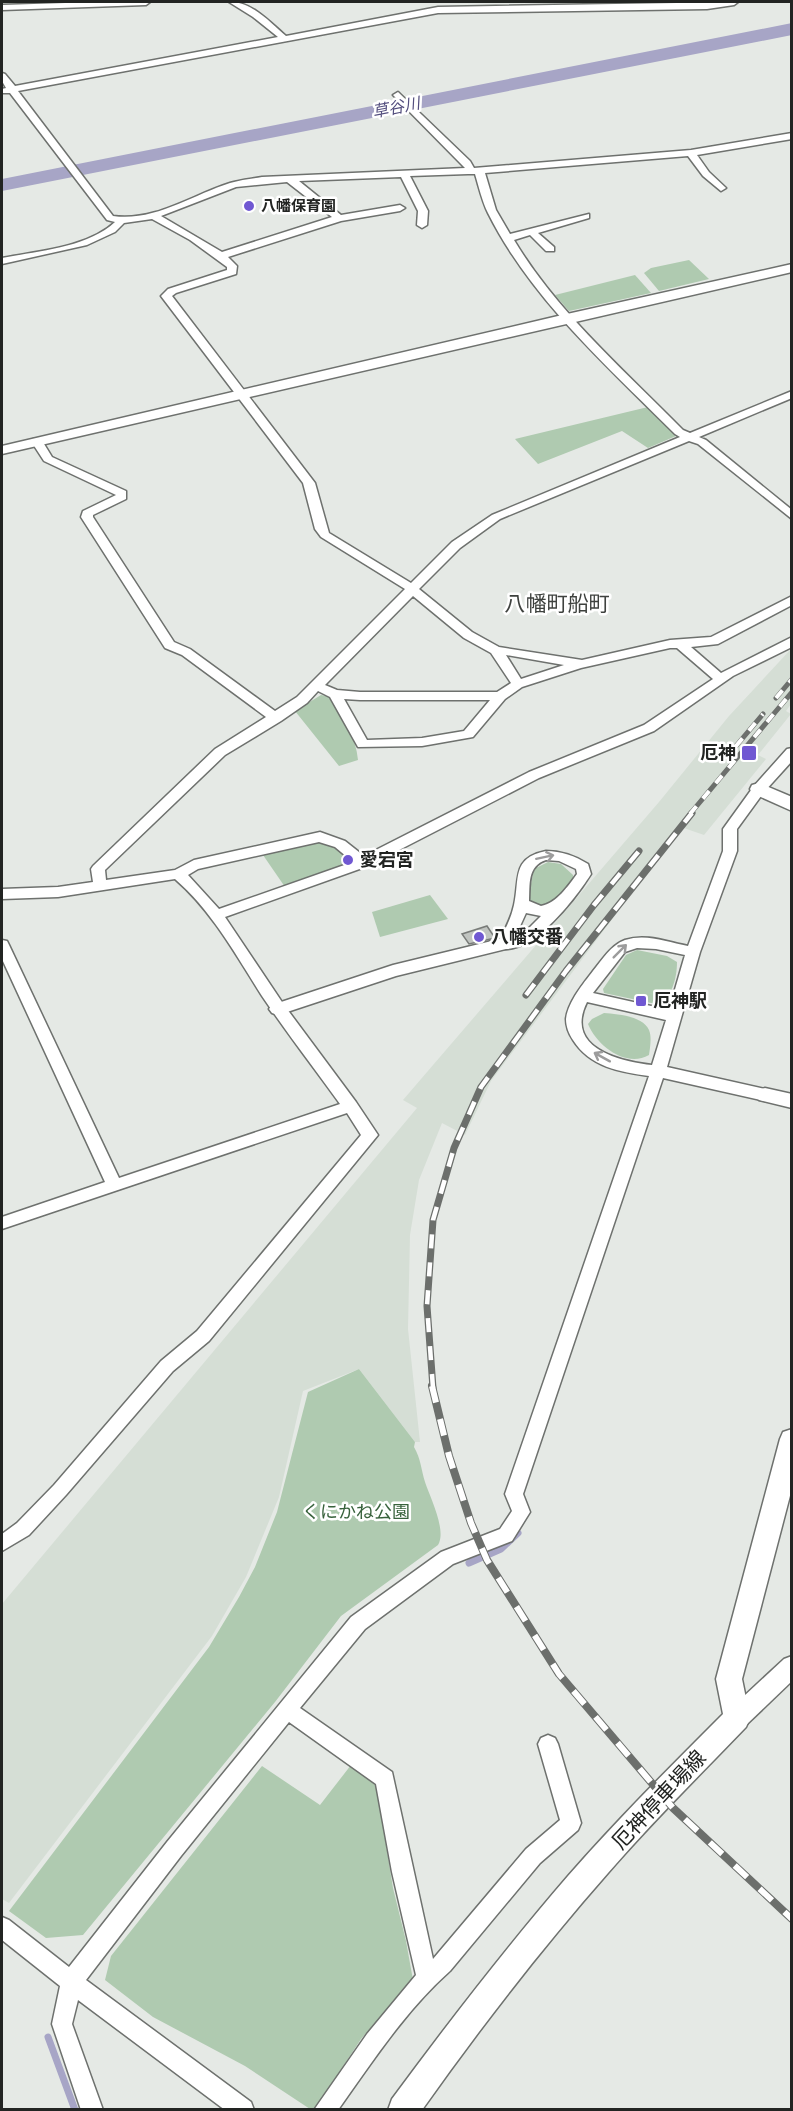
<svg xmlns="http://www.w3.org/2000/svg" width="793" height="2111" font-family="'Public Sans','Noto Sans JP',sans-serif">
  <rect width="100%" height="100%" fill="#e5e9e5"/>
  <polygon fill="#d5ded5" points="791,649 791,704 786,711 791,714 758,755 766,759 704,835 681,827 491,1081 465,1135 442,1123 419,1180 410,1235 408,1329 420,1442 415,1442 359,1369 303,1391 279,1497 246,1577 212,1636 9,1903 2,1899 2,1604 417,1108 403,1100 659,802 729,716"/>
  <g fill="#afcab0">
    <polygon points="689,260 709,279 659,291 644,273 651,268"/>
    <polygon points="635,275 651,293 569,311 555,295"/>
    <polygon points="648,407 676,436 648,448 622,431 538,464 515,439"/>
    <path d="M321,695L332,697C343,717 356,737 358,760L339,766L295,711Z"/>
    <polygon points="319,840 351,853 341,858 346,864 285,887 263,855"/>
    <polygon points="548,862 561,864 573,875 573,879 554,903 544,908 530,903 528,899 534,869"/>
    <polygon points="430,895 448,919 380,937 372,912"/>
    <path d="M637,950L667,956L677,962C677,978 672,999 656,1004L604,993L603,989L626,955Z"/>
    <path d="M604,1013C617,1014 643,1016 649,1030C652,1037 650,1048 649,1055C626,1068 597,1046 588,1024L592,1019Z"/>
    <path d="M359,1369L415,1442L414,1447C421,1459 421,1469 425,1482C430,1497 447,1531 438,1545L341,1616L275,1702L83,1935L46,1938L9,1911L209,1647L239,1597L255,1567L277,1512L308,1392Z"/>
    <polygon points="351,1765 369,1775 377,1789 393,1888 406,1941 413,1980 361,2039 321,2100 313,2109 310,2109 245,2066 153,2017 105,1980 111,1956 262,1766 320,1805"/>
  </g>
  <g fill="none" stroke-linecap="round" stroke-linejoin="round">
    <g stroke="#a7a5c6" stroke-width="7">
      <polyline points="469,1563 501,1549 518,1533"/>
      <polyline points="48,2037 75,2110"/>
    </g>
    <polygon fill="#a7a5c6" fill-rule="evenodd" points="792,23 792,35 2,191 2,179"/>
  </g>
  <polygon fill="#c0c4c0" stroke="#797c79" stroke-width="1.5" points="487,926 495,938 469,944 462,934"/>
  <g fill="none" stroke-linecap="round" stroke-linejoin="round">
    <defs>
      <g id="minor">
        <polygon points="97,2 150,2 146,5 2,10 2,5"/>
        <path d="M229,2C250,0 271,23 286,36L438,7L738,2L734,5L707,9L438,13L18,91L113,216C154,222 192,195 230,183C240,180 251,179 262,177L465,168L395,97L393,95L398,92L470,161L474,168L691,150L792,133V139L697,155L709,172L726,188L721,191L703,176L688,156L485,173L496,210L510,234L589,214V218L538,233L554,247V251H546L530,235L514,240C557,312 624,370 683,430L690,433L792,391V398L699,437L706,440L792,510V519L698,444L689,441L500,519L460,548L419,589L472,632L499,647L582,660L670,640L711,637L792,596V605L718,644L691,647L721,673L792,637V647L733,676L654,731L539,778L368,866L225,917L284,1005L356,1102L378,1135L209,1341L173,1371L66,1495L29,1535L2,1551V1534L17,1523L54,1485L161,1361L197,1331L361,1135L347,1113L2,1229V1217L105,1182L2,959V940L7,941L9,945L119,1178L340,1104C314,1068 287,1033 262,996C236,955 212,911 175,879L58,897L2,899V889L58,887L93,882L91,869L93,866L215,749L266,717L182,655L165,648L81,517L83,511L116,495L44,461L31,441L33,439H41L52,457L126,491V499L93,515V517L174,642L190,649L275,711L297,697L405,589L321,537L315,529L303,483L161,296L168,289L227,270V267L190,240L152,219L124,223L115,232L87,245L2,264V258C37,251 87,248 115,222L107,220L10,93H2V89L6,88L2,81V73L5,74L15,86L278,37L253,17ZM468,174H475C479,187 482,201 488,213C531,299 608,367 675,434L680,437L492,515L452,542L411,583L329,533L315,483L172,296L176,293L236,274L237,266L228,257L341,221L400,211L405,208L400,205L341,215L299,181L401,177L418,211L417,225L422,228L427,225L428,211L410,176ZM287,182L332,217L222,252L161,216L236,187ZM413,596L464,638L491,653L511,683L497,692H360L337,690L325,685ZM670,648H677L713,679L644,725L529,772L364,856L345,841L320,832L194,860L175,870L106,880L105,870L225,755L281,721L307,703L318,691L330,697L358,747L422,746L473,737L505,699L522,687L581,668ZM506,655L564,665L521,679ZM344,699L360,700H490L464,731L422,738L367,740ZM319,842L335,847L353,862L219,909L188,875L198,869Z"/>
        <path d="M792,748V761L764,792L737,829V851L700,952L667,1067L765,1089L770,1091L773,1095L770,1099L765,1101L663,1078L523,1494L530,1512L512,1541L453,1564L365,1629L300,1708L392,1772L433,1959L526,1849L560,1820L538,1744L541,1738L548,1735L555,1738L558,1744L581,1823L578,1830L540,1863L450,1971C406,2010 372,2062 338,2110H314L367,2034L416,1975L392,1872L376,1784L289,1722L181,1856L86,1980L251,2102L254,2110H225L78,2000L72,2024L103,2110H81L52,2024L60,1986L2,1940V1917L9,1920L69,1967L167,1842L351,1617L441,1552L500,1529L512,1511L505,1494L649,1076C620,1072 590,1067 573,1040C569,1034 566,1027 566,1019C568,1002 583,984 593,971C602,960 611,945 625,940C646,933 667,942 688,946L723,851V829L754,786L787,749ZM637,948L656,949L685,955L669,1010L593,993L625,952ZM587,1002L666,1020L652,1065C619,1061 564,1048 587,1002Z"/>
        <path d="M546,851C561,851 575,856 588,864L591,874C576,898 531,957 499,948L497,944C504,932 511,919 514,905C520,879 511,858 546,851ZM546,860L559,861L576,869L577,874C568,886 557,903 541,906L529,901C530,885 527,866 546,860ZM526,913L541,916L529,928L516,935Z"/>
      </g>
      <g id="tertiary">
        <polygon points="792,264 792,272 2,454 2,446 558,316"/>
        <polygon points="504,938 510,940 513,944 510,948 396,976 278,1015 272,1013 269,1009 272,1005 393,965"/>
        <polygon points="765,1088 792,1094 792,1108 759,1100 756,1095 759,1090"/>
        <polygon points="792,1656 792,1681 745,1726 737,1729 729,1726 726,1718 729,1710 784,1659"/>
      </g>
      <g id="secondary">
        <polygon points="759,783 792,797 792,811 752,793 750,789 752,785"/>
        <path d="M792,1429V1488L742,1679L750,1718L746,1727C700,1775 652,1822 608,1873C542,1948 480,2028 422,2110H388L392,2099C448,2023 506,1948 568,1876C617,1820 670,1767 723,1714L716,1679L780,1439L783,1432Z"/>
      </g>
    </defs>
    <use href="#minor" stroke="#6e716e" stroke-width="3"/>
    <use href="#tertiary" stroke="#6e716e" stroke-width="3"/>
    <use href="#secondary" stroke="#6e716e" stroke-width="3"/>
    <use href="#minor" fill="#fff" fill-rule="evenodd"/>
    <use href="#tertiary" fill="#fff" fill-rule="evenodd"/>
    <use href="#secondary" fill="#fff" fill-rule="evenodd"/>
    <defs>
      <g id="rail-far2">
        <polyline points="776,698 792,679"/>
        <polyline points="736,746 763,714"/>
        <polyline points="690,814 792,692"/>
      </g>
      <g id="rail-far1">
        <polyline points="526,995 594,905 639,851"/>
        <polyline points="433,1388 427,1306 433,1220 454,1148 481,1087 566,971 692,813"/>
      </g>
      <polyline id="rail" points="432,1386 449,1456 471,1523 487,1560 559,1674 673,1808 792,1919"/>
    </defs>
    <use href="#rail-far2" stroke="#6c6f6c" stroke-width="5"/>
    <use href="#rail-far1" stroke="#6c6f6c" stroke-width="7"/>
    <use href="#rail" stroke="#6c6f6c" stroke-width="8"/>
    <use href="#rail-far2" stroke="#fff" stroke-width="4" stroke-dasharray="10" stroke-linecap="butt"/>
    <use href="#rail-far1" stroke="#fff" stroke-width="4.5" stroke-dasharray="14" stroke-linecap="butt"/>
    <use href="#rail" stroke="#fff" stroke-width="6" stroke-dasharray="17" stroke-linecap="butt"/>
  </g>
  <defs><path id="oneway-shaft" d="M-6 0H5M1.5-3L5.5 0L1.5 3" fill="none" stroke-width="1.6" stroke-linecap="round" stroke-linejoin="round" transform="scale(1.5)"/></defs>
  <g stroke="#9c9c9c">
    <use href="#oneway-shaft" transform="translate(545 857) rotate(-12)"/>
    <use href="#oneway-shaft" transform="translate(620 951) rotate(-45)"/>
    <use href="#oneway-shaft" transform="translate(602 1057) rotate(-151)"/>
  </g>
  <g fill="#7058d2" stroke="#fff" stroke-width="2">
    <circle cx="249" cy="206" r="6"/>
    <rect x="741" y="745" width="16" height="16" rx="3"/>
    <circle cx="348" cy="860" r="6"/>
    <circle cx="479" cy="937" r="6"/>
    <rect x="635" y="995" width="12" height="12" rx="3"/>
  </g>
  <g text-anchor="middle" stroke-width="5" stroke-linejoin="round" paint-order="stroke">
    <g font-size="15" font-weight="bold" fill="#222422" stroke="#fff" text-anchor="start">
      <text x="261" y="211">八幡保育園</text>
    </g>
    <g font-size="16" font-style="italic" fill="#534e7e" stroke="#fff">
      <text transform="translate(396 107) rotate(-11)" y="6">草谷川</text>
    </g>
    <g font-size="18" font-weight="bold" fill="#222422" stroke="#fff" text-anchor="start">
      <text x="736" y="759" text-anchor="end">厄神</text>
      <text x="360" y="866">愛宕宮</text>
      <text x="491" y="943">八幡交番</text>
      <text x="653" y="1007">厄神駅</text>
    </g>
    <g font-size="18" fill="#38623c" stroke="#fff">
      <text x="356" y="1518">くにかね公園</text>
    </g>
    <g font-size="21" fill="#3e413e" stroke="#fff">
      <text x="557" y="611">八幡町船町</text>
    </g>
    <g font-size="21" fill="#222422" stroke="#fff">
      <text transform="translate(659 1800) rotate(-47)" y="7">厄神停車場線</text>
    </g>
  </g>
  <rect width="793" height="2111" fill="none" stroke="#222422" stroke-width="6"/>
</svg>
